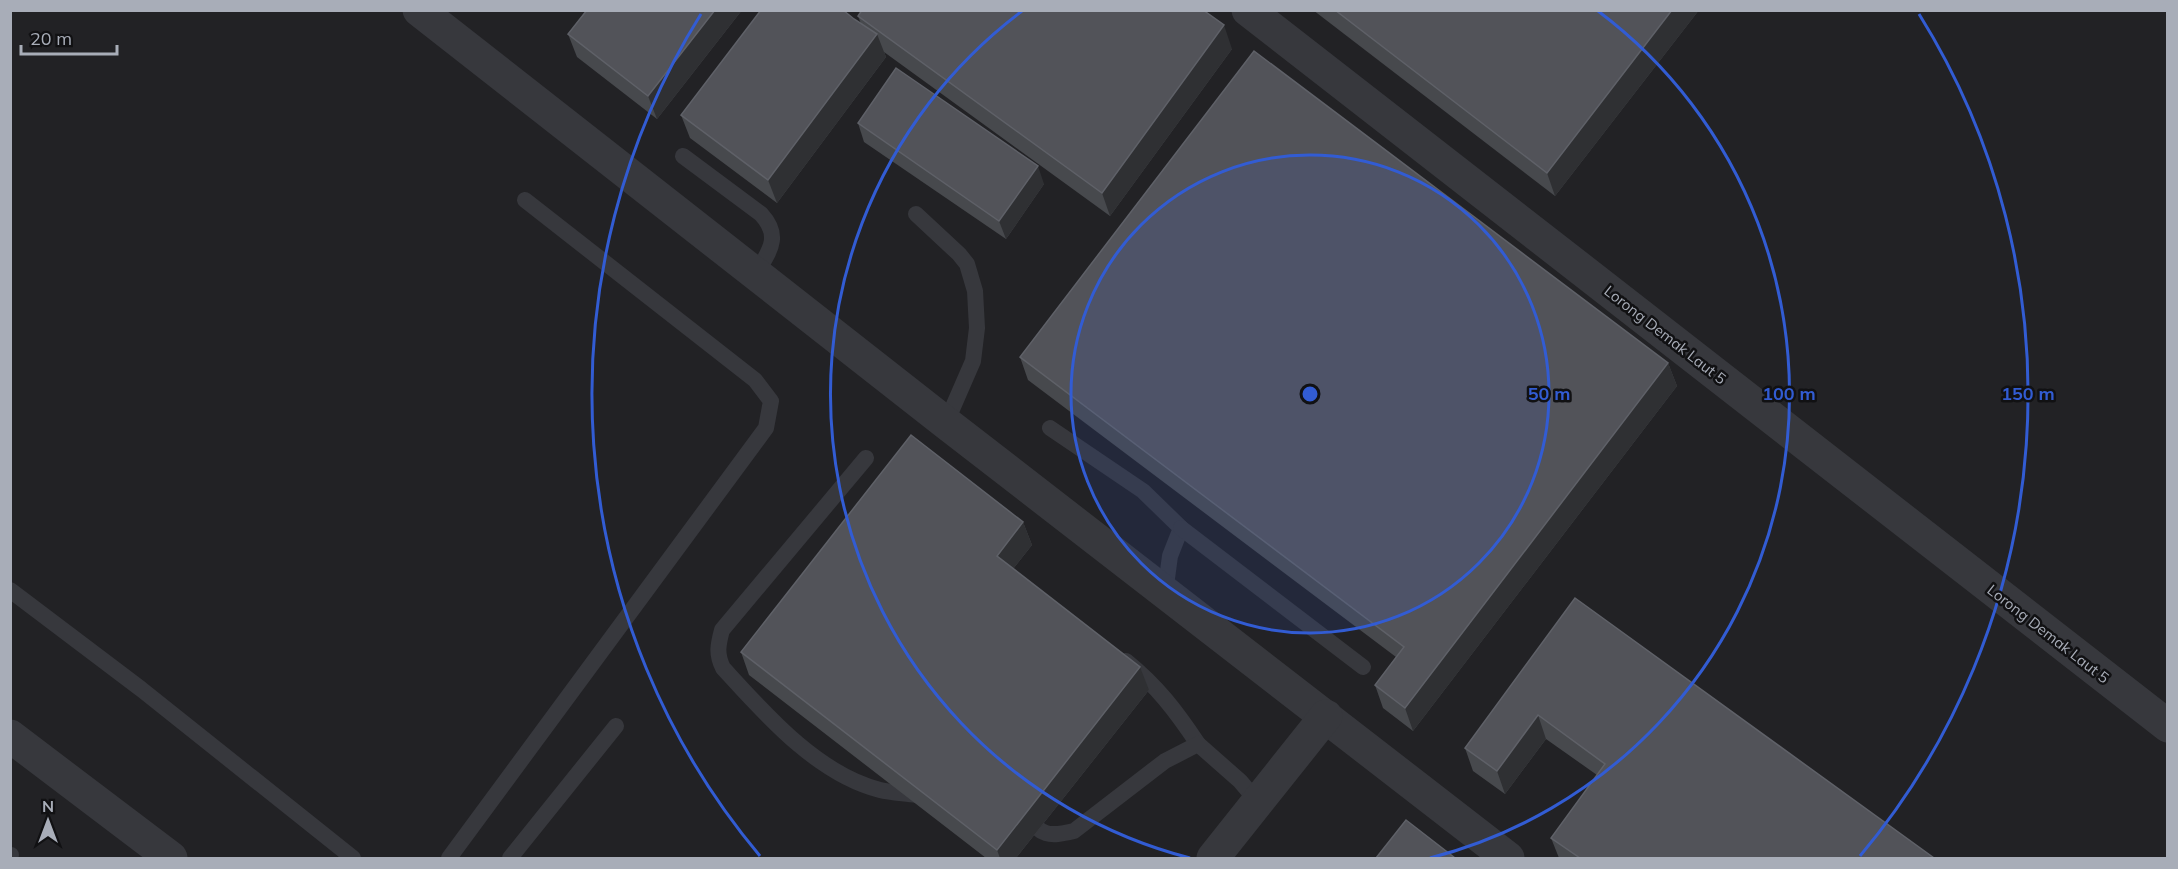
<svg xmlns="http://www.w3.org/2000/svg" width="2178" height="869" font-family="Mulish,sans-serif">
  <rect width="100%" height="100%" fill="#161618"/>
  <polygon fill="#222225" points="10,11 2167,11 2167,858 11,858"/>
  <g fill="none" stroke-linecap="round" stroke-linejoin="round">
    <g stroke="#37383d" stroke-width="16">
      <path d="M683,156L761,214C782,237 769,251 756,274"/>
      <polyline points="916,214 959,254 967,264 975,291 977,328 973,361 946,423"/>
      <polyline points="1050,428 1143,491 1181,528 1170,556 1165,593"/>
      <path d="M866,458L722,630C718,645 716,654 723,668C765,714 817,774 880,790C892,793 905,793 917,795L921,791"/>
      <polyline points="1181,528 1363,667"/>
      <polyline points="10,590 141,689 353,858"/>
      <path d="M1126,661C1157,686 1176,711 1198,744"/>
      <path d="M1025,815C1042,836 1048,837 1074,831L1165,761L1198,744L1240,781L1257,801"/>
      <polyline points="10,856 11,855"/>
      <polyline points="449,858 766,428 771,401 755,380 525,200"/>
      <polyline points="510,858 616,726"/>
    </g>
    <g stroke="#37383d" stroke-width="33">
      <polyline points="419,10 946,423 1508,858"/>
      <polyline points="1248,10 2168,726"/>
      <polyline points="10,736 171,858"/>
      <polyline points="1213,858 1326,716"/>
    </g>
  </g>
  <g fill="#47494d">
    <polygon points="742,10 657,119 577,57 568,34"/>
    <polygon points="1313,10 1699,10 1555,196"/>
    <polygon points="858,16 1232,49 1110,216 884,52 886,57 777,203 690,138 681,115 861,24"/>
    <polygon points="858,123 1044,184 1006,239 864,142"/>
    <polygon points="1020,357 1668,363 1677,386 1413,731 1383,708 1375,685 1396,657 1028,380"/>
    <polygon points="1023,522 1032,545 1013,569 1149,690 1016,858 986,858 749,675 741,652"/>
    <polygon points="1575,598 1934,858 1559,858 1551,838 1597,775 1546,739 1505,794 1473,771 1465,748"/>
  </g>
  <g fill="#2f3033">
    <polygon points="715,10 742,10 657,119 648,96"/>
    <polygon points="1672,10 1699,10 1555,196 1547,173"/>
    <polygon points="1224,25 1232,49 1110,216 1102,193"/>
    <polygon points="877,34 886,57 777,203 768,180"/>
    <polygon points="1038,166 1044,184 1006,239 999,221"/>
    <polygon points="1668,363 1677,386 1413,731 1405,708"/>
    <polygon points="1023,522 1032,545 1005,579 997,556"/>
    <polygon points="1140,667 1149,690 1016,858 1000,858 997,850"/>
    <polygon points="1538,715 1546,739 1505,794 1497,771"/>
  </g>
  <g fill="#525359" stroke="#5f6168" stroke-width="1.5">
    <polygon points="587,10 715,10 648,96 568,34"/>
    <polygon points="761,10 843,10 854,19 877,34 768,180 681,115"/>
    <polygon points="862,10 1203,10 1224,25 1102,193 858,16"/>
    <polygon points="1335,10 1672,10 1547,173"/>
    <polygon points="1254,51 1668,363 1405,708 1375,685 1404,647 1020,357"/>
    <polygon points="896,68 1038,166 999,221 858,123"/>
    <polygon points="911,435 1023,522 997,556 1140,667 997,850 741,652"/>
    <polygon points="1575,598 1934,858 1580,858 1551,838 1605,764 1538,715 1497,771 1465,748"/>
    <polygon points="1406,820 1455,858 1376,858"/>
  </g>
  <circle cx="1310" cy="394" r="239" fill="#325cd3" fill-opacity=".12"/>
  <g fill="none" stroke="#325cd3" stroke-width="3">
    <circle cx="1310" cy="394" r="239"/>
    <path d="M1190 858A479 479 0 0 1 1022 11M1598 11A479 479 0 0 1 1430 858"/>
    <path d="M760 856A718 718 0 0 1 701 14M1919 14A718 718 0 0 1 1860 856"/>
  </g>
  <g text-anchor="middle" stroke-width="5" stroke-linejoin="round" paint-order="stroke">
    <g font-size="15" fill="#a8adb8" stroke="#111113">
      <text transform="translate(1665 335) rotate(38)" y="5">Lorong Demak Laut 5</text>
      <text transform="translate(2048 634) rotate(38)" y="5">Lorong Demak Laut 5</text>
    </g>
  </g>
  <circle cx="1310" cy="394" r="9" fill="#325cd3" stroke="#111113" stroke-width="3"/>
  <g font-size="18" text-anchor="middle" font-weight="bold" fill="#325cd3" stroke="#111113" stroke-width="5" stroke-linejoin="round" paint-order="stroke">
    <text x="1549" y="400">50 m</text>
    <text x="1789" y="400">100 m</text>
    <text x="2028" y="400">150 m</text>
  </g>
  <rect width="2178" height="869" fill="none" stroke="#a8adb8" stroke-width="24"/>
  <g transform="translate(48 821)" stroke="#111113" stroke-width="4.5" paint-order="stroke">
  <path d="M0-4.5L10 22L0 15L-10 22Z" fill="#a8adb8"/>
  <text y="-9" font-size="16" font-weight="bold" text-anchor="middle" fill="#a8adb8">N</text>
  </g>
  <path d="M21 45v9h96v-9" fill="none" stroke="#a8adb8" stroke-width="3"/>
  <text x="30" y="45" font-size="18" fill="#a8adb8" stroke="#111113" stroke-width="4.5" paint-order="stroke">20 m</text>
</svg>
